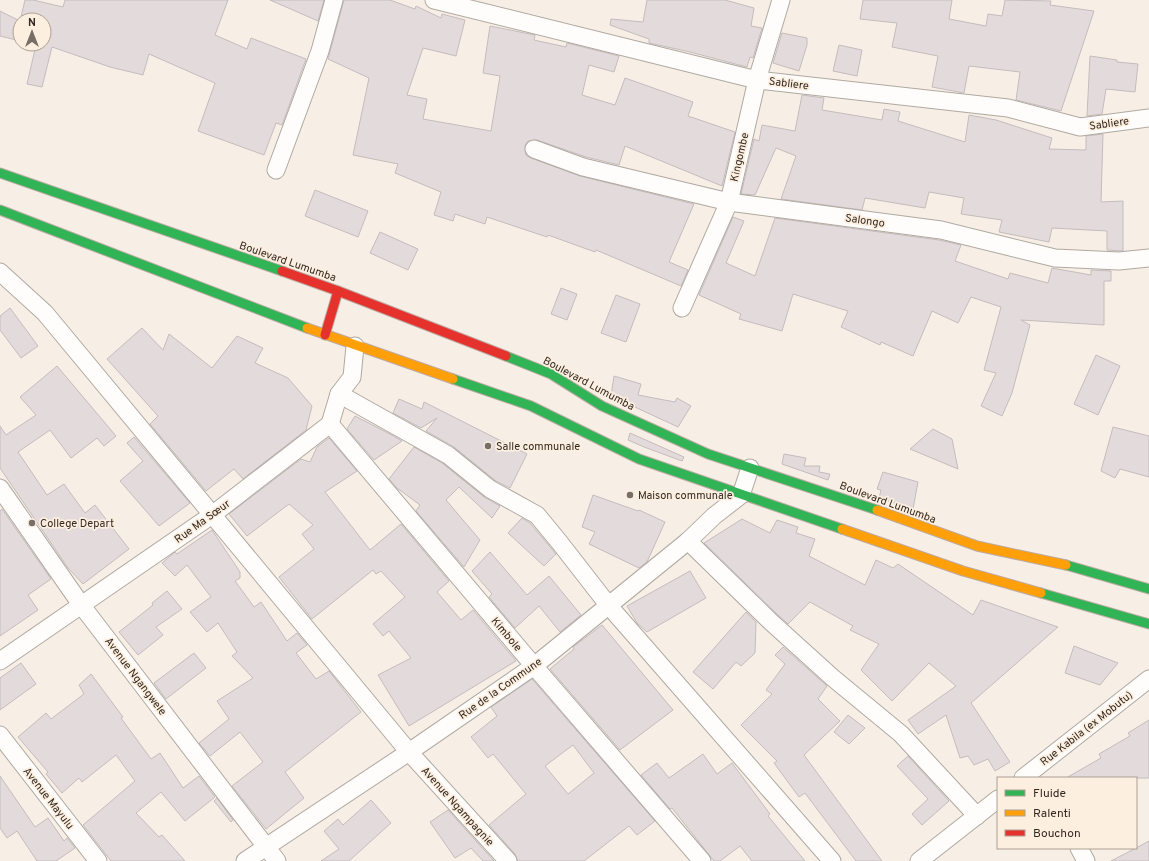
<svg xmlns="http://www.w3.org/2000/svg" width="1149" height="861" font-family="Overpass,sans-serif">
  <rect width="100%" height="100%" fill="#f7efe6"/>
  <g fill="#e2dadb" stroke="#c4bcbd" fill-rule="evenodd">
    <polygon points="25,0 33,0 63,7 65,0 228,0 215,35 247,49 251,38 306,59 282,125 276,123 264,155 198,131 215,83 149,54 143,75 110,67 52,47 42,87 27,84 36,45 32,44 44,44 44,20 20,20 20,41 0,36 0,11 20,21"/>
    <polygon points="270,0 324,0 318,21"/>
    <polygon points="344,0 390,0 415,9 416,6 441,18 442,14 465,20 456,56 423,48 407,95 427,99 423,119 491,131 500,76 483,73 490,26 535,35 534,40 566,47 567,43 619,56 614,72 589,65 582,95 615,105 625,78 693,102 688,116 735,132 722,186 625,146 619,165 586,157 537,140 528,141 525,146 526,155 531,158 580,176 694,204 669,262 688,270 681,286 596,250 595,252 548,235 547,237 487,217 485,224 455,214 453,221 434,215 441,192 395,173 398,164 353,155 369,78 328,59"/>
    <polygon points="647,0 725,0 754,8 751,26 762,28 753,58 750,57 747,67 690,52 649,43 649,39 610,25 611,19 643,22"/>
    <polygon points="863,0 952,0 949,19 986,26 988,14 1002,16 1005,0 1051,1 1050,5 1094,11 1061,111 1016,100 1020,72 969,66 964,93 932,87 938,56 892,47 897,23 860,19"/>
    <polygon points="782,33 807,38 807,45 799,71 773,63"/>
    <polygon points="839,45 862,50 857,76 833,71"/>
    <polygon points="1090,56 1117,60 1117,62 1138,64 1135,92 1106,89 1102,114 1087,116"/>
    <polygon points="802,95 824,98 822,110 882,120 884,109 900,112 898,121 965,142 969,115 996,120 1052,138 1049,149 1086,150 1086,136 1103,134 1101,202 1123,201 1123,251 1107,250 1107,231 1052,228 1049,242 999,232 1002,220 961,214 964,198 929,192 925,208 865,198 862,210 781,199 796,156 776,148 755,195 741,194 754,139 759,141 762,125 795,131"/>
    <polygon points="315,190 368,211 358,237 305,216"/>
    <polygon points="733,217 744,221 726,263 755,276 775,218 939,240 961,245 955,261 1008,279 1010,273 1048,283 1052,268 1091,275 1091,270 1111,271 1111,281 1104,281 1104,325 1021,320 1030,325 1012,393 1002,416 981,406 996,373 984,370 1001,307 971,297 958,323 932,311 913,356 881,342 880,345 841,327 848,311 793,294 782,331 739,319 741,314 699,295"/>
    <polygon points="380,232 418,249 408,270 370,253"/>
    <polygon points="561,288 577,294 567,320 551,314"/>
    <polygon points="616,295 640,304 626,342 601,333"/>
    <polygon points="10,308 38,346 21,358 0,330 0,316"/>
    <polygon points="142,328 163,350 169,334 212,368 237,336 263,348 255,363 288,378 312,406 306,430 243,479 234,469 206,491 150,424 158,416 107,359"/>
    <polygon points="1096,355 1120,366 1098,415 1074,404"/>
    <polygon points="57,366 116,436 104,446 97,438 71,458 50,430 18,452 47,495 64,484 85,513 95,505 129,549 83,584 68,568 0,468 0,426 6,435 36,415 20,397"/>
    <polygon points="614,376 641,384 638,395 675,402 677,398 691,406 678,427 611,396"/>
    <polygon points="399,399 422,409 424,402 527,454 510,488 496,481 454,447 426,431 437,418 421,428 393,413"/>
    <polygon points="355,416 386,432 402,441 374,460 347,429"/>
    <polygon points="1113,427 1149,436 1149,477 1120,469 1115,478 1101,471"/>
    <polygon points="933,429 952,439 958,469 910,449"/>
    <polygon points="630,433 684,457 682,461 644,447 628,440"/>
    <polygon points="134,437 190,503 159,526 120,481 143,461 127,443"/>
    <polygon points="329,438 357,471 325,492 370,550 401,524 449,581 437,592 461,620 473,610 516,661 409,726 378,675 411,658 389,631 383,636 373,624 405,597 381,571 376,574 373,570 312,619 279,577 314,549 302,534 313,525 289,504 247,536 229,514 301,459 310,462 317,447"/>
    <polygon points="414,447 442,463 484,497 500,506 492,518 459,487 446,500 480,540 464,567 416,511 420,505 397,488 389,479"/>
    <polygon points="784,454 806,458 804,466 820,466 819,472 830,474 828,480 782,464"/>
    <polygon points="883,472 918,482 913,509 879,498 881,490 877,489"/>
    <polygon points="593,495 638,511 639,510 665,522 647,562 639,568 589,544 595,532 582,527"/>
    <polygon points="2,509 51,579 28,595 38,610 0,636 0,511"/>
    <polygon points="522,518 530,523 556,554 544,566 508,533"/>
    <polygon points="742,519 770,533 777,520 798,527 796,533 815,539 809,556 865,585 876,560 893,568 898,564 973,615 981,600 1058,627 971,703 1010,762 995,771 988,759 974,765 968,756 960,758 946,715 918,734 908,720 956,686 929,663 892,701 861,670 879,644 850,630 853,626 810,602 788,624 778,615 704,543"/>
    <polygon points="212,530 240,572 240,578 235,581 254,607 261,602 287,641 297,633 307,645 296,653 316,679 329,671 361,712 285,772 304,798 266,829 232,786 263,762 240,732 210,756 199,743 229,719 217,701 253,678 232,656 237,652 218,623 207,632 190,612 211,597 187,565 175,576 162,563 175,552 177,554"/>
    <polygon points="490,552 527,595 549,576 581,615 560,632 539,606 515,628 489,597 492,594 472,571"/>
    <polygon points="690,571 706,598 647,632 637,623 627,606"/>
    <polygon points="167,591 182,609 156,627 163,635 138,655 119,632 153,605 152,603"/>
    <polygon points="746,612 756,622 755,653 741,666 736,662 713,689 693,672"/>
    <polygon points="602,625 673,710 620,750 550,669 574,649 573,647"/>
    <polygon points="1074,646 1118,663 1100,685 1065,673"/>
    <polygon points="783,647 827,686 818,699 840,721 804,755 882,861 856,861 805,793 799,797 774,763 777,761 741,725 772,694 766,690 785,664 775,655"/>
    <polygon points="194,653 206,668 166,699 154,683"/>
    <polygon points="21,663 36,684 0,710 0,678"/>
    <polygon points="91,674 123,717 121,718 151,759 160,753 183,788 199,776 215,797 185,821 161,792 136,813 159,837 162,835 185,861 111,861 83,825 135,781 116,755 82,782 79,778 62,793 46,774 48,772 18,737 46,713 51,719 84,694 79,685"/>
    <path d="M532,679L655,821L637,835L629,826L584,861H518L515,854L489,825L526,794L493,754L488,758L471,737L497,716L491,707ZM573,745L594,773L568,794L545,766Z"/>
    <polygon points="848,715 865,728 849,744 834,732"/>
    <polygon points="1149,720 1149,778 1066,778 1101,758 1099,754 1130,736 1128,733"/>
    <polygon points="703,754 717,774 732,763 770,814 768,816 805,861 752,861 740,846 720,861 714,861 672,808 670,809 641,775 657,763 669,778"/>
    <polygon points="908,756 949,801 922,825 912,814 928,799 897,766"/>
    <polygon points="0,776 35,827 48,818 64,841 67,838 75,848 56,861 37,861 17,831 7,838 0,828"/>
    <polygon points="217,798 233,820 231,822 214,801"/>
    <polygon points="371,800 391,823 349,861 321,861 339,849 324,831 338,819 343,825"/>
    <polygon points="448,810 494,861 483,861 471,848 455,858 430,822"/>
    <polygon points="1149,841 1149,861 1111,861 1136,848"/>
  </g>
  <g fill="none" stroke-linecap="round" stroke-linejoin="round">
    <defs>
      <g id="street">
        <polyline points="434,0 757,80 1008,108 1080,127 1149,118"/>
        <polyline points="534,149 583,167 729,202 941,230 1055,258 1119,261 1149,258"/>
        <polyline points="276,170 320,51 334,0"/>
        <polyline points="0,272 45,313 409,752 508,861"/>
        <polyline points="682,308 729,202 757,80 781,0"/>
        <polyline points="339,394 448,455 490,489 537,515 560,543 609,606 832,861"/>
        <polyline points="330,424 534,666 702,861"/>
        <polyline points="0,488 82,606 277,861"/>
        <polyline points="688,541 771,622 833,678 901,734 977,816"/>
        <polyline points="0,661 212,515 330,424 339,394 352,377 355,346"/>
        <polyline points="0,735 98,861"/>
        <polyline points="1023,778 1149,679"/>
        <polyline points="1079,848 1086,861"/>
        <polyline points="245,861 409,752 534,666 688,541 714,516 741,495 750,468"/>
        <polyline points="919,861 998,799"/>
      </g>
      <g id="fast">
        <polyline points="0,173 282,271"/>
        <polyline points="0,210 307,328"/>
        <polyline points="506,356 551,374 602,406 708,454 877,510"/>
        <polyline points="453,379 531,406 639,459 842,529"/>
        <polyline points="1066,565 1149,589"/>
        <polyline points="1041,593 1149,624"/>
      </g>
      <g id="slow">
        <polyline points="307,328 453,379"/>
        <polyline points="877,510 977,546 1066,565"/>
        <polyline points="842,529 963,571 1041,593"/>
      </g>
      <g id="jam">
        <polyline points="282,271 338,291 506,356"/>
        <polyline points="325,335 338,291"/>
      </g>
    </defs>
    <use href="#street" stroke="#b0a9a1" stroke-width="19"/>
    <use href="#fast" stroke="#bdaaa3" stroke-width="11"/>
    <use href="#slow" stroke="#bdaaa3" stroke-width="11"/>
    <use href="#jam" stroke="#bdaaa3" stroke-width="11"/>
    <use href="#street" stroke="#fefdfb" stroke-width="17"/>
    <use href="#fast" stroke="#30b455" stroke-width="9"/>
    <use href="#slow" stroke="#ff9f0a" stroke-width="9"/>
    <use href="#jam" stroke="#e5322d" stroke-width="9"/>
  </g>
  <g fill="#776e65" stroke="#fdefe0" stroke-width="1.5">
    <circle cx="488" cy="446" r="4"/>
    <circle cx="630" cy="495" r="4"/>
    <circle cx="32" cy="523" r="4"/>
  </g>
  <g text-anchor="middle" stroke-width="3.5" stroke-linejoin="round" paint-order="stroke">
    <g font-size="11" fill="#322920" stroke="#fdefe0">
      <text transform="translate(789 83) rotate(7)" y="4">Sabliere</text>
      <text transform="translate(1109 123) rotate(-8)" y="4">Sabliere</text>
      <text transform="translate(739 157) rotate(-77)" y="4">Kingombe</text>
      <text transform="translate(865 220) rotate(8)" y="4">Salongo</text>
      <text transform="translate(288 261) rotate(19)" y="4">Boulevard Lumumba</text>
      <text transform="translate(589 383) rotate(28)" y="4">Boulevard Lumumba</text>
      <text transform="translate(888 502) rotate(20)" y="4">Boulevard Lumumba</text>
      <text transform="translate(202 521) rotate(-36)" y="4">Rue Ma Sœur</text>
      <text transform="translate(507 634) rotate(50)" y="4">Kimbole</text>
      <text transform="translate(136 676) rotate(53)" y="4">Avenue Ngangwele</text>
      <text transform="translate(500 688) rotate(-35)" y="4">Rue de la Commune</text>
      <text transform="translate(1086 728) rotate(-38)" y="4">Rue Kabila (ex Mobutu)</text>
      <text transform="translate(49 798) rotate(52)" y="4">Avenue Mayulu</text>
      <text transform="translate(458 806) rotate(48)" y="4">Avenue Ngampagnie</text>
    </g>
    <g font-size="11" fill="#322920" stroke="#fdefe0" text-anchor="start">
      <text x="496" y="450">Salle communale</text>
      <text x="638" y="499">Maison communale</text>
      <text x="40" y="527">College Depart</text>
    </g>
  </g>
  <rect x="997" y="777" width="140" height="72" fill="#fdefe0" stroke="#aca093"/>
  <rect x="1005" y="790" width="20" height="6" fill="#30b455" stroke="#aca093"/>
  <text x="1033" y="797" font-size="12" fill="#322920">Fluide</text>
  <rect x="1005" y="810" width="20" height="6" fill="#ff9f0a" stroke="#aca093"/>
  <text x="1033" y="817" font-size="12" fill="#322920">Ralenti</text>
  <rect x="1005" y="830" width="20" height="6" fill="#e5322d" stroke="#aca093"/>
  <text x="1033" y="837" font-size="12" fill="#322920">Bouchon</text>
  <g transform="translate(32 32)"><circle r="19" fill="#fdefe0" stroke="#aca093"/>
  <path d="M0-3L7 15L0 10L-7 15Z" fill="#776e65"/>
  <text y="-6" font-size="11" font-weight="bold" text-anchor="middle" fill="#322920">N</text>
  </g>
</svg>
